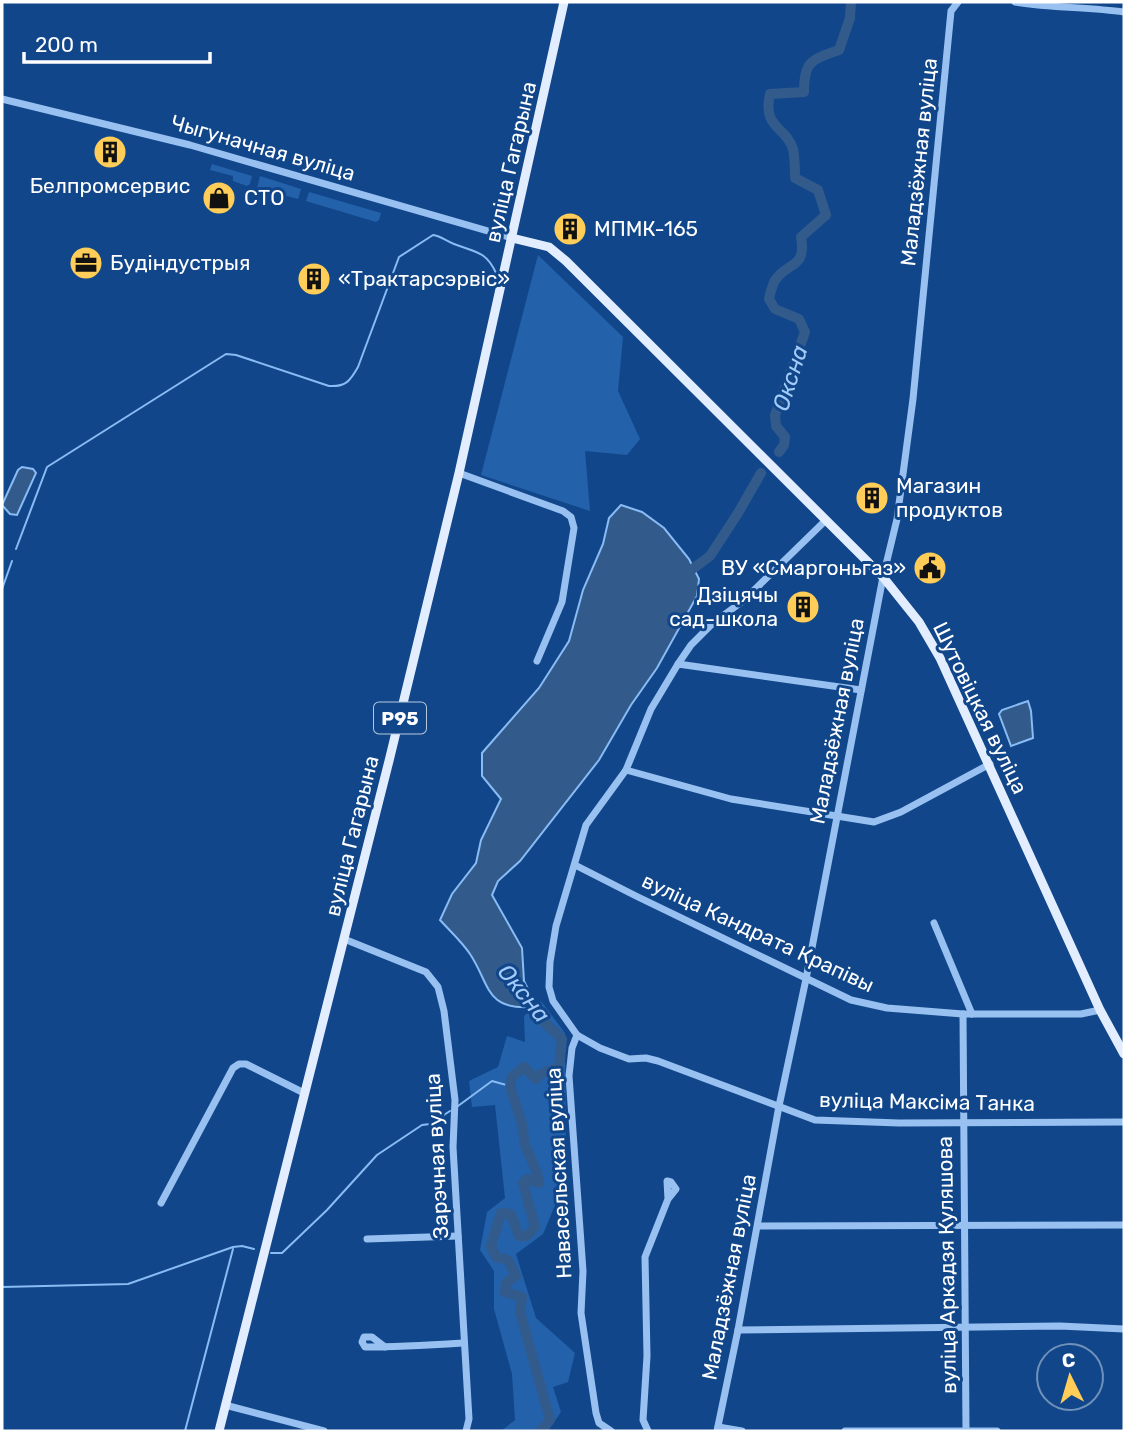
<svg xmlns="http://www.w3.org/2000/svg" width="1126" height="1433" font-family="Rubik,sans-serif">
  <rect width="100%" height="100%" fill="#11478a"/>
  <g fill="#2361aa">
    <polygon points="212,164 252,176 250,184 247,186 233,181 233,176 210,170"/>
    <polygon points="260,176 301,189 298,199 257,188"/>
    <polygon points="309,192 381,213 379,220 376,222 306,201"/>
    <polygon points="538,255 623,337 618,391 640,439 627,455 585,451 590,511 481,475"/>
    <polygon points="541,1001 565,1033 566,1179 543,1234 516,1254 536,1318 575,1353 568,1382 553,1387 561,1412 548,1431 501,1431 515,1420 512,1374 494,1309 494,1271 480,1250 487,1212 505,1198 495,1105 472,1107 469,1081 498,1067 507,1036 525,1042 524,1016"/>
  </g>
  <g fill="#325b8c" stroke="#89bcf5" stroke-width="2">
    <polygon points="22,467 33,469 36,473 17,515 10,514 2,505 18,470"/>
    <path d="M621,505L642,512L664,528L689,559L699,579L697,596L657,668L631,705L599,760L520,861L498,881L492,895L522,948L524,981L533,999L531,1007C485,1010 490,984 470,954C462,942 450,931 440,920L452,894L476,863L481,840L501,799L482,776V753L539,688L569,641L583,590L603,544L609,518Z"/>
    <polygon points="1028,701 1031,711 1033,738 1011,746 999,714 1002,710"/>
  </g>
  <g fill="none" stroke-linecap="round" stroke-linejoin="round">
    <g stroke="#89bcf5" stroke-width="2">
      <path d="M16,549L47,467L226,354L236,355L329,386C346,387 350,381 358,367L399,257L433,235C441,236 446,241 454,244C475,252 486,251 496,273"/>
      <polyline points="2,589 12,561"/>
      <polyline points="458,1106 492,1081 510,1086"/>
      <polyline points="271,1253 282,1253 327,1210 377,1155 422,1125 430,1124 450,1111"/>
      <polyline points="2,1287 128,1284 233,1247 242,1246 254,1249"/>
      <polyline points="185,1431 233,1249"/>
    </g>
    <g stroke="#325b8c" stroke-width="10">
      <path d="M779,452L784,445L785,437L776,426L775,415L805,332L799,319L775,309L769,299C770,294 772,287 774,282C786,261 807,270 801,237L826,215L818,190L795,178C795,169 795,158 793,149C786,126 762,129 770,94L804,92C804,61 811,60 839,50L850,18L851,2"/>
      <polyline points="683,576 710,556 738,513 761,473"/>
      <polyline points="522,995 544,1022 562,1039 559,1067 541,1074 536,1079 524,1067 512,1077 510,1086 523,1127 524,1142 537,1173 539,1183 527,1179 523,1183 535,1227 527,1236 519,1236 511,1214 501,1213 491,1246 496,1257 508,1260 516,1276 506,1283 505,1292 522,1297 520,1312 550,1420 540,1431"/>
    </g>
    <g stroke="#98c1f1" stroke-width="7">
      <path d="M1015,2C1051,8 1088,7 1124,12"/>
      <polyline points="2,99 190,145 512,238"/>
      <polyline points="459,473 563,511 571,517 574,528 562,602 537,661"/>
      <polyline points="678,664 691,645 713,623 743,601 826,520"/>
      <polyline points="861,690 678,664 651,709 626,770 586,825 556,926 550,962 549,987 553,1001 577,1035 600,1048 629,1059 646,1058 658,1061 815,1120 899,1123 1124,1122"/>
      <polyline points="626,770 731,799 874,822 901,812 990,764"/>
      <polyline points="575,865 636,896 851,1000 887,1008 963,1014 1081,1014 1100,1010"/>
      <polyline points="934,923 972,1014"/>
      <polyline points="344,939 426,972 438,987 444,1011 455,1100 453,1147 469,1419 466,1431"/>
      <polyline points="963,1014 966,1431"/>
      <polyline points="577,1035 572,1048 569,1076 583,1271 581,1313 596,1413 599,1423 611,1431"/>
      <polyline points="161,1203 233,1068 239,1064 246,1064 304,1093"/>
      <polyline points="758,1226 1124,1225"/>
      <polyline points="367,1239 458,1236"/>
      <polyline points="738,1330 1060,1326 1124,1329"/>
      <path d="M385,1347L372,1337H364L362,1342L365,1347C398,1347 431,1345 463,1343"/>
      <polyline points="225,1405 324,1431"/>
      <polyline points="718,1427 742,1431"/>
      <polyline points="648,1431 643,1420 647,1356 645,1257 668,1199 676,1189 671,1182 667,1181 668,1199"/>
      <polyline points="717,1431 738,1330 779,1106 806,979 883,577 897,519 913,399 951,11 958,2"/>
      <polyline points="845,1431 997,1431"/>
    </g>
    <g stroke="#e2edff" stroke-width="9">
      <polyline points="512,238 549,247 566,261 883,577 919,622 940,658 1100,1010 1124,1054"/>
      <polyline points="219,1431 389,761 459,473 564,2"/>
    </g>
  </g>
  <defs>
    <symbol id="building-disc" viewBox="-11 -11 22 22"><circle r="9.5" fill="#ffcd58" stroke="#11478a"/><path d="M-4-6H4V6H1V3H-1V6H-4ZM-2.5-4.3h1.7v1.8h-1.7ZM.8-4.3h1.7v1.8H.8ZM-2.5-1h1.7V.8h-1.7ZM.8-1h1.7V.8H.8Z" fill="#111"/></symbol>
    <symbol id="shop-disc" viewBox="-11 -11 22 22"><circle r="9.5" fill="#ffcd58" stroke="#11478a"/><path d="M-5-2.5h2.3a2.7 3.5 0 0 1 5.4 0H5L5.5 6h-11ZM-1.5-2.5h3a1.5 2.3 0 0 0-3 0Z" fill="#111"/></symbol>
    <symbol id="office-disc" viewBox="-11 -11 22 22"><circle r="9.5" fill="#ffcd58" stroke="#11478a"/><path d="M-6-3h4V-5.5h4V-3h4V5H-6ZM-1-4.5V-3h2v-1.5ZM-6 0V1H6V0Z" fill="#111"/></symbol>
    <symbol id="civic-disc" viewBox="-11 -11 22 22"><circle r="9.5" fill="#ffcd58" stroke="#11478a"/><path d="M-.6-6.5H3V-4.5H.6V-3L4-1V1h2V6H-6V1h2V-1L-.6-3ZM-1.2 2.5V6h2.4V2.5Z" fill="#111"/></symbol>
  </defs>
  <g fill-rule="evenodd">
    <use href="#building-disc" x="91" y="133" width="38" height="38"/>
    <use href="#shop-disc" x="200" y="179" width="38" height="38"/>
    <use href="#building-disc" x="551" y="210" width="38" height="38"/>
    <use href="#office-disc" x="67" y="244" width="38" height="38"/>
    <use href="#building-disc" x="295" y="260" width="38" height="38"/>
    <use href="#building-disc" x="853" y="479" width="38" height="38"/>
    <use href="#civic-disc" x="911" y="549" width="38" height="38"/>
    <use href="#building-disc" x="784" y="588" width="38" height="38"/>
  </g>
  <g text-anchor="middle" stroke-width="6" stroke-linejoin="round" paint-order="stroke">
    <rect fill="#11478a" stroke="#b8c8dc" stroke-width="2" x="374" y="702.5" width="52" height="31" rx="5"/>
    <g font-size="19" font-weight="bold" fill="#fff">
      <text x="400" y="725">Р95</text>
    </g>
    <g font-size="21" fill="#fff" stroke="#11478a">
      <text transform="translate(263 148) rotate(16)" y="7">Чыгуначная вуліца</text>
      <text transform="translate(511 162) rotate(-77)" y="7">вуліца Гагарына</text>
      <text transform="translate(919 162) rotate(-84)" y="7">Маладзёжная вуліца</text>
      <text transform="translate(980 708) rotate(64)" y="7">Шутовіцкая вуліца</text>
      <text transform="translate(837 721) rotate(-79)" y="7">Маладзёжная вуліца</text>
      <text transform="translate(352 836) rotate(-76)" y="7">вуліца Гагарына</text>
      <text transform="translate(758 933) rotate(25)" y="7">вуліца Кандрата Крапівы</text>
      <text transform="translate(927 1102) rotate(1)" y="7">вуліца Максіма Танка</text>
      <text transform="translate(437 1156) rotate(-93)" y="7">Зарэчная вуліца</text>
      <text transform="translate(559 1173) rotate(-93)" y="7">Навасельская вуліца</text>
      <text transform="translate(947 1265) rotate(-91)" y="7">вуліца Аркадзя Куляшова</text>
      <text transform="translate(729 1277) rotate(-79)" y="7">Маладзёжная вуліца</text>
    </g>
    <g font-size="21" fill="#fff" stroke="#11478a" text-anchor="start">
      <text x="110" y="193" text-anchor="middle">Белпромсервис</text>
      <text x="244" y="205">СТО</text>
      <text x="594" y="236">МПМК-165</text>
      <text x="110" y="270">Будіндустрыя</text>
      <text x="338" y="286">«Трактарсэрвіс»</text>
      <text x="896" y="493">Магазин<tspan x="896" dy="24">продуктов</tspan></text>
      <text x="906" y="575" text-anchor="end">ВУ «Смаргоньгаз»</text>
      <text x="778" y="602" text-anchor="end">Дзіцячы<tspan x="778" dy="24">сад-школа</tspan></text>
    </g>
    <g font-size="23" font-style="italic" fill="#a3cbf9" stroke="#11478a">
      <text transform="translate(790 378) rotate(-72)" y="8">Оксна</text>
      <text transform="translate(524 993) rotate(51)" y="8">Оксна</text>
    </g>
  </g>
  <rect width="1126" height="1433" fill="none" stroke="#ffffff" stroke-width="7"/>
  <g transform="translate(1070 1377) rotate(355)"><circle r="33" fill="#11478a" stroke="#7091b9" stroke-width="2"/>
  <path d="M0-5L12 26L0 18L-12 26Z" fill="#ffcd58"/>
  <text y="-10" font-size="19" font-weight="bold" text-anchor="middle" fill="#ffffff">С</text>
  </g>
  <path d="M24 52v10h186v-10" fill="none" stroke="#ffffff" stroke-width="3.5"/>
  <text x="35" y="52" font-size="21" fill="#ffffff" stroke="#11478a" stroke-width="5" paint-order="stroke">200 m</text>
</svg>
